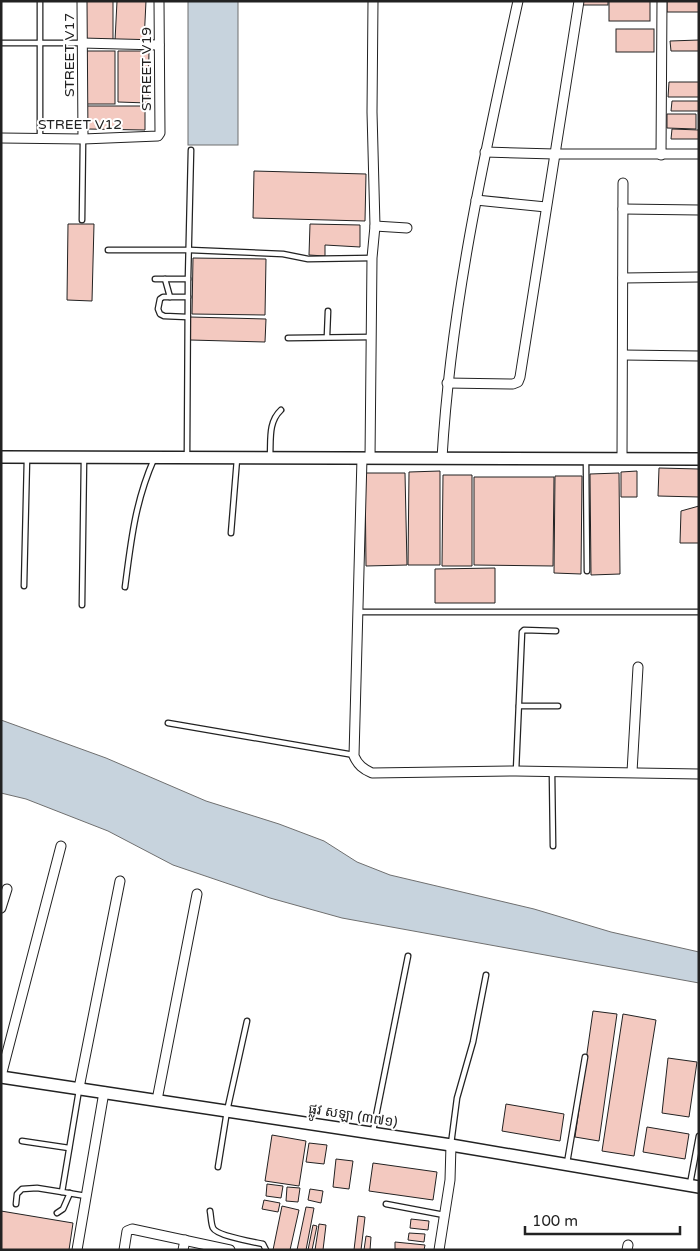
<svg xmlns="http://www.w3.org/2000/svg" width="700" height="1251" font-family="'Varela Round','Noto Sans Khmer',sans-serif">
  <rect width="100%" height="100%" fill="#fff"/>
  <g fill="#c7d3dd" stroke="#6f6f6f">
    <rect x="188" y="1" width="50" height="144"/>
    <polygon points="1,720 106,758 206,801 279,824 324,841 357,862 390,875 534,909 611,932 699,952 699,983 342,918 270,898 173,865 108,831 26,799 1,793"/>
  </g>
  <g fill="#f3c9c0" stroke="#222">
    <polygon points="86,1 113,1 113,42 85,41"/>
    <polygon points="117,1 146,1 144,42 115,41"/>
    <rect x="582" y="1" width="26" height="4"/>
    <rect x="609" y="1" width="41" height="20"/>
    <rect x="667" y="1" width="32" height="11"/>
    <rect x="616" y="29" width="38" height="23"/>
    <polygon points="699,40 699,51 671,51 670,41"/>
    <rect x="86" y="51" width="29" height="53"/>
    <polygon points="118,51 149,51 148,103 118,102"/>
    <polygon points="669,82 699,82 699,97 668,97"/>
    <polygon points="672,101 699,101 699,111 671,111"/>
    <polygon points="87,106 145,106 145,130 87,129"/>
    <polygon points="667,114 696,114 696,129 667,128"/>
    <polygon points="672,129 699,130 699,139 671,139"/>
    <polygon points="254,171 366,174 365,221 253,218"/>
    <polygon points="68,224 94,224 92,301 67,300"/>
    <polygon points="310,224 360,225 360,247 325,245 325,256 309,255"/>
    <polygon points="193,258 266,259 265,315 192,314"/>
    <polygon points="190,317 266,319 265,342 190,340"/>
    <polygon points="659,468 699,469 699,497 658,496"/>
    <polygon points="440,471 440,565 408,565 409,472"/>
    <polygon points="637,471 637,497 621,497 621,472"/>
    <polygon points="365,473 405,473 407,565 366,566"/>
    <polygon points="619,473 620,574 591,575 590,474"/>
    <polygon points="443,475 472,475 472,566 442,566"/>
    <polygon points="555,476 582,476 581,574 554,573"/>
    <polygon points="474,477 554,477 553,566 474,565"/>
    <polygon points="699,506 699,543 680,543 681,511"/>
    <polygon points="495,568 495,603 435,603 435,569"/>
    <polygon points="593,1011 617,1014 599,1141 575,1137"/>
    <polygon points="623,1014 656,1020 634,1156 602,1151"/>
    <polygon points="668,1058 697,1062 689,1117 662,1113"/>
    <polygon points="506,1104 564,1114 560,1141 502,1131"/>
    <polygon points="647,1127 689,1134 685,1159 643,1152"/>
    <polygon points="272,1135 306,1141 299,1186 265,1181"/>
    <polygon points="309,1143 327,1145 324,1164 306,1162"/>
    <polygon points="336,1159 353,1161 349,1189 333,1187"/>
    <polygon points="373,1163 437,1172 433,1200 369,1191"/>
    <polygon points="267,1184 283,1186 281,1198 266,1196"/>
    <polygon points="287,1187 300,1188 298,1202 286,1201"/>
    <polygon points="310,1189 323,1191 321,1203 308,1200"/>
    <polygon points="264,1200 280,1203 278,1212 262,1209"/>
    <polygon points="282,1206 299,1210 290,1250 273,1250"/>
    <polygon points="306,1207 314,1208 306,1250 297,1250"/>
    <polygon points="1,1211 73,1223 69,1250 1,1250"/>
    <polygon points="358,1216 365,1217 361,1250 354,1250"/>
    <polygon points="411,1219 429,1221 428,1230 410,1228"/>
    <polygon points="319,1224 326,1225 323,1250 315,1250"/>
    <polygon points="313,1225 317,1226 312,1250 308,1250"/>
    <polygon points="409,1233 425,1234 424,1242 408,1240"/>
    <polygon points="366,1236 371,1237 370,1250 364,1250"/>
    <polygon points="395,1242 425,1245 424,1250 395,1249"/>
  </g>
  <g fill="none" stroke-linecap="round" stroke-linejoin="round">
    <defs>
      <g id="service">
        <polyline points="1,43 82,43"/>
        <polyline points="40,138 40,1"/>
        <polyline points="82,220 83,139"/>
        <polyline points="108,250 190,250 283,254 308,259 372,258"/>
        <polyline points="155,279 188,279"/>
        <polyline points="165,279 170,297"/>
        <polyline points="187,317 164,316 160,314 158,309 160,299 163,297 188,297"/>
        <polyline points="327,336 328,311"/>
        <polyline points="288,338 371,337"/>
        <polyline points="187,456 188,279 191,150"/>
        <path d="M270,457C271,440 268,422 281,410"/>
        <polyline points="586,460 587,571"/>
        <polyline points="231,533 237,459"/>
        <polyline points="24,586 27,458"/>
        <path d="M125,587C131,541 135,502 154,459"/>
        <polyline points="82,605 84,458"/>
        <polyline points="358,612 699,612"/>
        <polyline points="519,706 558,706"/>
        <polyline points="168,723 354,755"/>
        <polyline points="516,771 522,632 524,630 556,631"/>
        <polyline points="552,772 553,846"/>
        <polyline points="79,1090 62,1192 86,1196"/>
        <polyline points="373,1131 408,956"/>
        <polyline points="22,1141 69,1148"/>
        <polyline points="451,1144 457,1098 473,1042 486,975"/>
        <polyline points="567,1163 585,1057"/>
        <polyline points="218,1167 227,1111 247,1021"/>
        <polyline points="690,1184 699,1136"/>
        <polyline points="16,1204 17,1194 22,1189 37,1188 62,1192"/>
        <polyline points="386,1204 444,1215"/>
        <path d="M210,1211C211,1216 211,1224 213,1228C217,1236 254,1242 263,1244L266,1250"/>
        <polyline points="57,1213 63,1209 70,1193"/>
      </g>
      <g id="minor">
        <polyline points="82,1 83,139"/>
        <polyline points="82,43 159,45"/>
        <polyline points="1,138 83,139 158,136 160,133 159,1"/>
        <polyline points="485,152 555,154 699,154"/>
        <polyline points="661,155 662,1"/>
        <polyline points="476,200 546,207"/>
        <polyline points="623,209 699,210"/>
        <polyline points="375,226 407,228"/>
        <polyline points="623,278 699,277"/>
        <polyline points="623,355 699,356"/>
        <polyline points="447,383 513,384 518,382 520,377 579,1"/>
        <path d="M362,458L354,756C358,765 363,769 372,773L516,771L699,774"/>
        <polyline points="370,458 372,258 375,226 372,112 373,1"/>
        <path d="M442,458C451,303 485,152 518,1"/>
        <polyline points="622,459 623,183"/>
        <polyline points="632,772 638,667"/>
        <polyline points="1,908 7,889"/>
        <polyline points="1,1076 61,846"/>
        <polyline points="79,1088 120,881"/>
        <polyline points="157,1100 197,894"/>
        <polyline points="77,1250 104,1092"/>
        <polyline points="124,1250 127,1231 132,1229 230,1250"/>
        <polyline points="183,1250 185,1240"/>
        <polyline points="439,1250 450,1180 451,1145"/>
        <polyline points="627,1250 628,1245"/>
      </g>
      <g id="tertiary">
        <polyline points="1,457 699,459"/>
        <polyline points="1,1077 451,1145 699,1187"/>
      </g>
    </defs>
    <use href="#service" stroke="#222" stroke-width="7"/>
    <use href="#minor" stroke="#222" stroke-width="11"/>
    <use href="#tertiary" stroke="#222" stroke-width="14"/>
    <use href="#service" stroke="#fff" stroke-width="4.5"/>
    <use href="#minor" stroke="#fff" stroke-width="9"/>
    <use href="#tertiary" stroke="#fff" stroke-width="11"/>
  </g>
  <g text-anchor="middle" stroke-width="4" stroke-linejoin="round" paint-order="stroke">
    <g font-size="14" fill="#222" stroke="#fff">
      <text transform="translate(69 55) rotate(-90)" y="5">STREET V17</text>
      <text transform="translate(146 69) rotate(-90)" y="5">STREET V19</text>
      <text x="80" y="129">STREET V12</text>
      <text transform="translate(353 1115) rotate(9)" y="5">ផ្លូវ សឡា (៣៧១)</text>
    </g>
  </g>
  <rect width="700" height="1251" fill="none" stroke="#222222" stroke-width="5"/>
  <path d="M525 1226v8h155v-8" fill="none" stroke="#222222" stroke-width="2.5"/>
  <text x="532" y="1226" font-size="15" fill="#222222" stroke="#ffffff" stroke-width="4" paint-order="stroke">100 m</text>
</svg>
